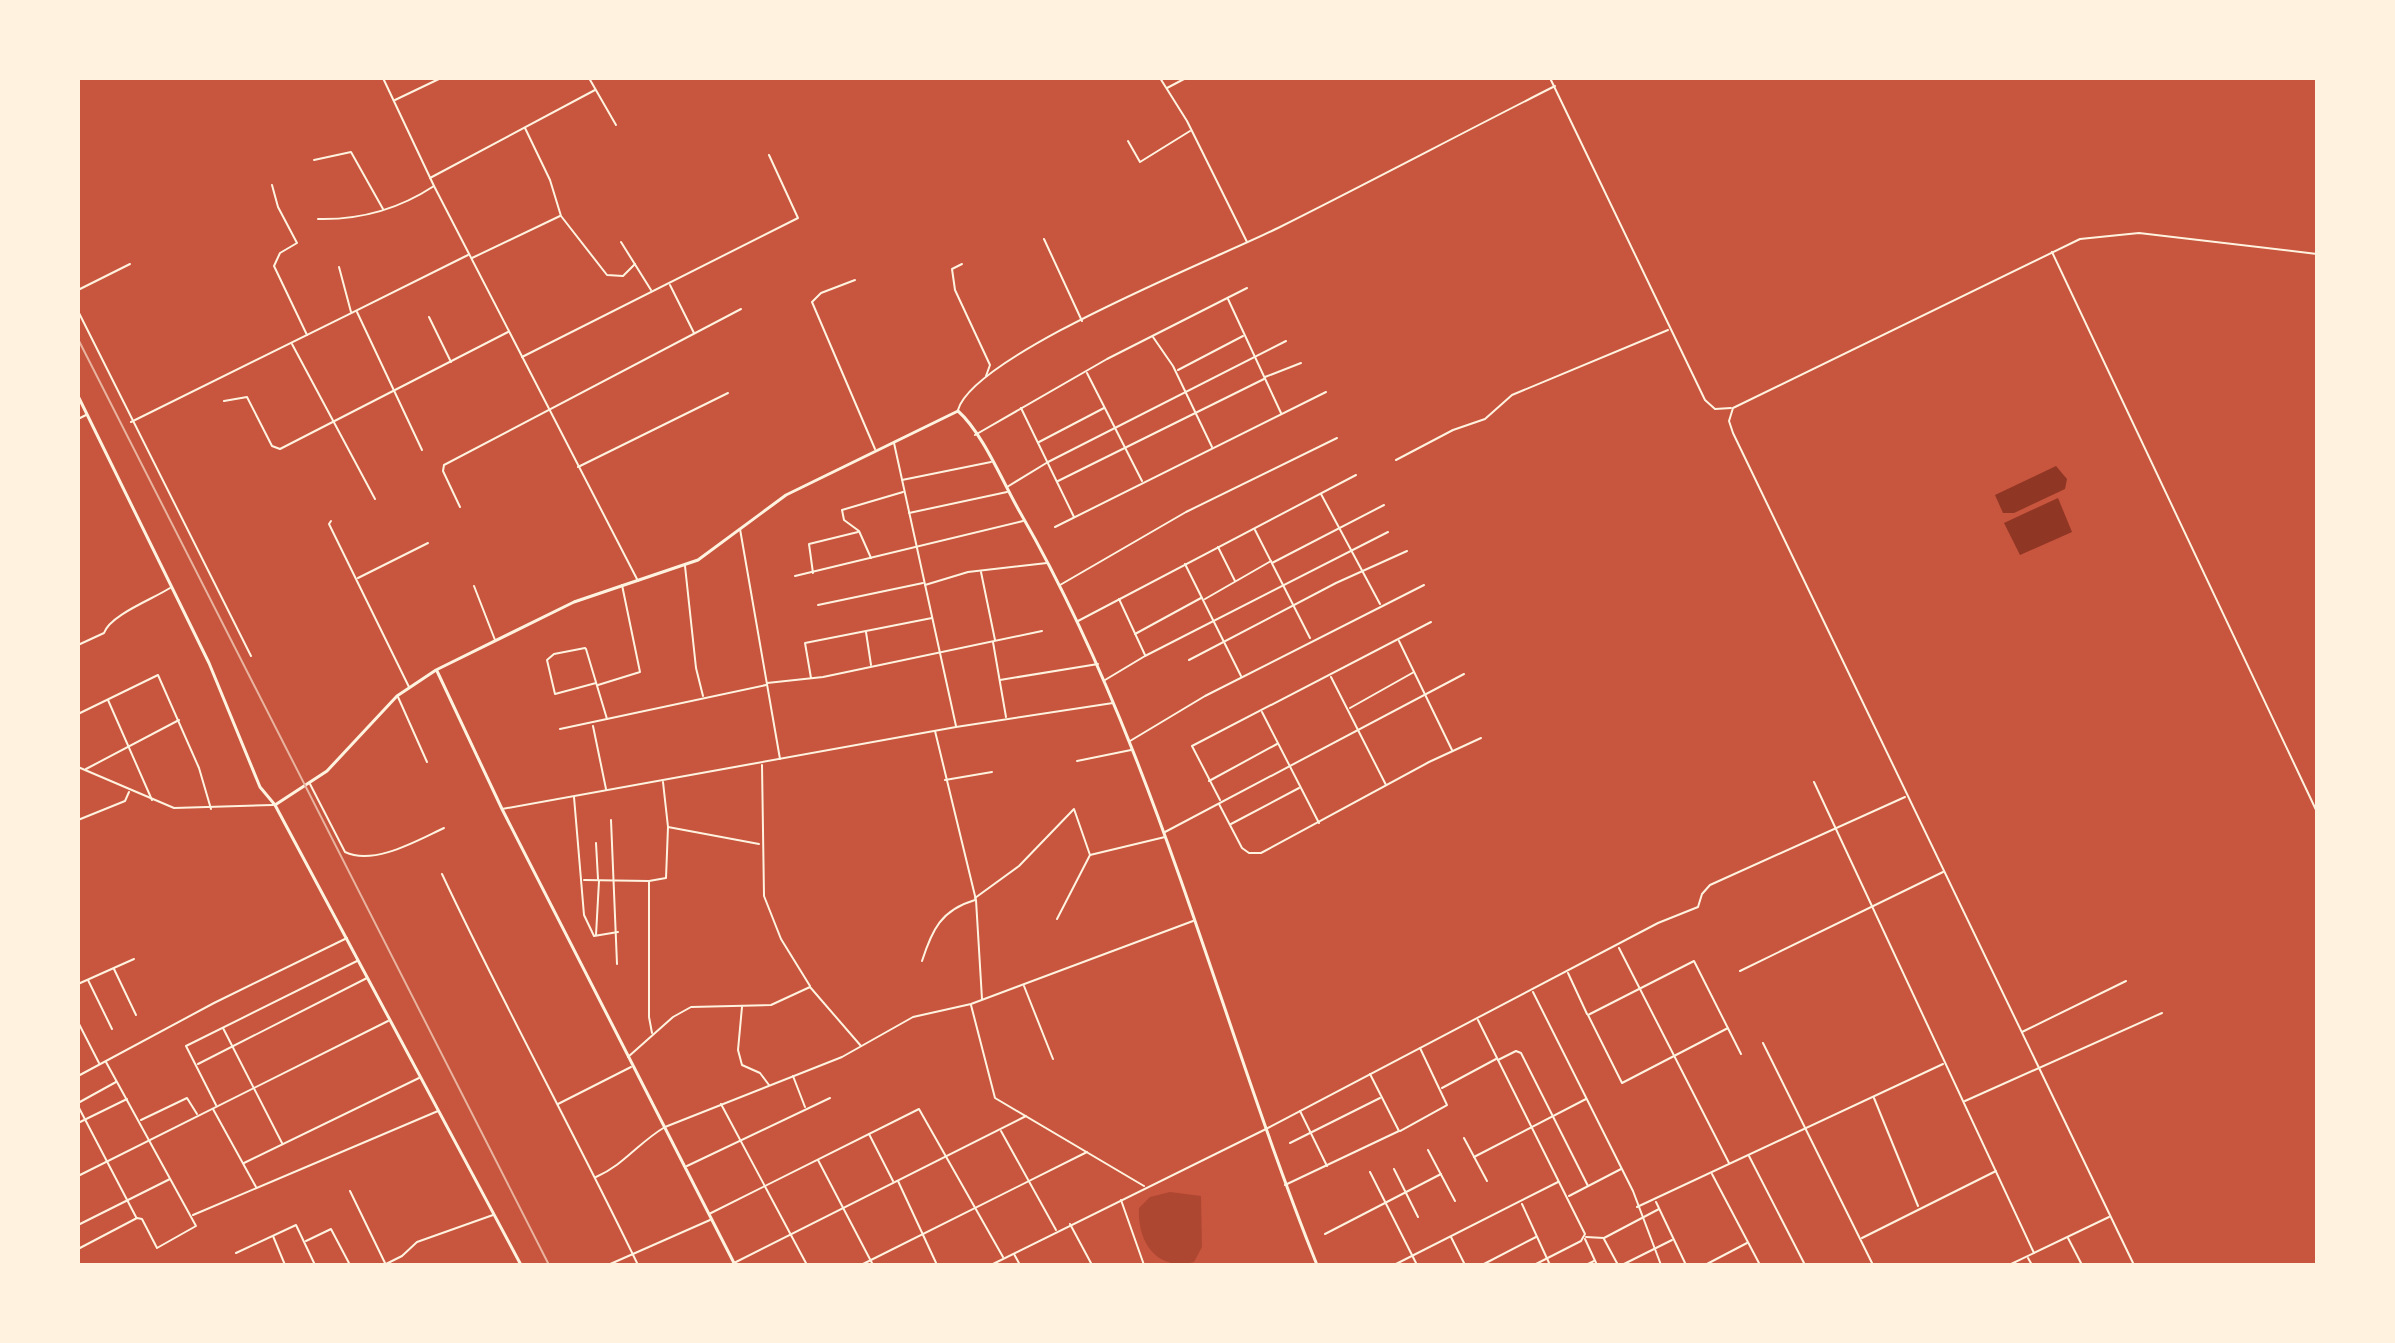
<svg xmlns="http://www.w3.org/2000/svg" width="2395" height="1343" font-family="'Roboto Condensed',sans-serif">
  <rect width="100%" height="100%" fill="#c8553d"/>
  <path fill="#ae4732" d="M1170,1192L1201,1196L1202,1247L1194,1262C1157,1272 1137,1242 1139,1208L1150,1197Z"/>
  <g fill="#8f3625">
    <polygon points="2056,466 2067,479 2065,489 2014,513 2003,513 1995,495"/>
    <polygon points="2058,498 2072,532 2020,555 2004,523"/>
  </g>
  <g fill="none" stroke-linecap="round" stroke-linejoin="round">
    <g stroke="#fff3e0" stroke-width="2">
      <polyline points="383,78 434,186 638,581"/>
      <polyline points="589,78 616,125"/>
      <polyline points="1160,78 1187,121 1247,242"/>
      <polyline points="1550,78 1705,400 1715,409 1731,408"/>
      <polyline points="1167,88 1186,78"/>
      <polyline points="395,100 441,78"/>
      <polyline points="525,128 550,180 561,216 607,275 623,276 635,264"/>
      <polyline points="1128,141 1140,162 1190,131"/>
      <polyline points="314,160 351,152 383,209"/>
      <polyline points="430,178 595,90"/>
      <polyline points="272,185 278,207 297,243 280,253 274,266 307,335"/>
      <path d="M318,219C360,220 399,209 434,186"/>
      <polyline points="1044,239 1082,321"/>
      <polyline points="621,242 651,290"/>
      <polyline points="2052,252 2317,812"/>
      <polyline points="472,258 560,216"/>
      <polyline points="962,264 952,269 955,290 990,365 986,376"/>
      <polyline points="339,267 351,312"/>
      <polyline points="855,280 821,293 812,302 875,449"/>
      <polyline points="670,285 694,333"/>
      <polyline points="78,290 130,264"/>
      <polyline points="1228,299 1281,413"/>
      <polyline points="78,311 251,656"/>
      <polyline points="357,312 422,450"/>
      <polyline points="429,317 451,362"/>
      <polyline points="1153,337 1173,366 1212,447"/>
      <polyline points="292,344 375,499"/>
      <polyline points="522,357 798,218 769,155"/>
      <polyline points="1178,370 1243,336"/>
      <polyline points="1087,373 1142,481"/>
      <polyline points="1265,377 1301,363"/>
      <polyline points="224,401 247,397 272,446 280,449 508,332"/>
      <polyline points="1021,408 1074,517"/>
      <path d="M958,410C974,354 1220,257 1278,228C1370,182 1462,133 1555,86"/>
      <polyline points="78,419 86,415"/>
      <path d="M131,422C242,367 356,311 468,255"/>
      <polyline points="975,435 1107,359 1247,288"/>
      <polyline points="1039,442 1104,408"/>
      <polyline points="894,443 956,726"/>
      <polyline points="1396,460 1453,430 1485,419 1512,395 1668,330"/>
      <polyline points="578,467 728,393"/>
      <polyline points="902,480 991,462"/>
      <polyline points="1058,481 1264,379"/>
      <polyline points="1007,487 1048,462 1286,341"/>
      <polyline points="1321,494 1380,604"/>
      <polyline points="460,507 443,471 444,465 741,309"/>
      <polyline points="909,513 1007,492"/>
      <polyline points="331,521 329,524 409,687"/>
      <polyline points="1055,527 1326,392"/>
      <polyline points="740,529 780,759"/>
      <polyline points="1255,530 1310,638"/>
      <polyline points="1218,547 1235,581"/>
      <polyline points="871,558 859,531 844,520 842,510 903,492"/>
      <polyline points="1272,563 1384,505"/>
      <polyline points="1185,564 1241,676"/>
      <polyline points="685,566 696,668 703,696"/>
      <polyline points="981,572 995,640"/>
      <polyline points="813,573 809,544 858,532"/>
      <polyline points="795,576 1023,521"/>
      <polyline points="358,578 428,543"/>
      <polyline points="925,585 968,572 1047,563"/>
      <polyline points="1060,585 1186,512 1337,438"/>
      <polyline points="474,586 495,640"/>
      <polyline points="1119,599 1145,655"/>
      <polyline points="1205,599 1271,561"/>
      <polyline points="818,605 923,583"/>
      <polyline points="1078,621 1356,475"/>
      <polyline points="866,632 871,665"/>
      <polyline points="1135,634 1201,598"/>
      <polyline points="1399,641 1452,750"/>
      <polyline points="993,642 1006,717"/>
      <path d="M78,645L104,633C110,615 153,599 170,588"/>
      <polyline points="1189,660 1336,583 1407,551"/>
      <polyline points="1331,677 1386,785"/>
      <polyline points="811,678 805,643 932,618"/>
      <polyline points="1000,680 1098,664"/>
      <polyline points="1105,680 1145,656 1388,532"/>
      <polyline points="596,683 555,694 547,660 554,654 585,648 586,649 607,719"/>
      <polyline points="767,683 823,677 1042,631"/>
      <polyline points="598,685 640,672 622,585"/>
      <polyline points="398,697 427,762"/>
      <polyline points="108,700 152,800"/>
      <polyline points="1350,708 1414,672"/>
      <polyline points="1262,712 1319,823"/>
      <polyline points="78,714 158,675 199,768 211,809"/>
      <polyline points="593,726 606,789"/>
      <polyline points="560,729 766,685"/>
      <polyline points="935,731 976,900 982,999"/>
      <polyline points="1130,741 1205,696 1424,585"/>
      <polyline points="1077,761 1131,750"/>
      <polyline points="762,765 764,896 781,939 810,986"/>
      <polyline points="78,767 174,808 273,805"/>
      <polyline points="86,769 179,720"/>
      <polyline points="945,780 992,772"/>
      <polyline points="1209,781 1277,744"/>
      <polyline points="663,782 668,827 759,844"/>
      <polyline points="1814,782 2034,1253"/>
      <path d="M310,784L345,852C374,866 418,840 444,828"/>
      <polyline points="574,797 584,915 594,936 618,932"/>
      <polyline points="1220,800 1192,746 1431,622"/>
      <polyline points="1219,804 1242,848 1249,853 1261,853 1429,762 1481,738"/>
      <polyline points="502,809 956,727 1113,703"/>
      <polyline points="78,820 125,801 129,792"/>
      <polyline points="611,820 617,964"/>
      <polyline points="1231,824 1299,788"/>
      <polyline points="1165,832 1464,674"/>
      <polyline points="596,843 598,879"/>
      <path d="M442,874C504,1006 575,1134 638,1265"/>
      <polyline points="584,880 649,881"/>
      <polyline points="975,898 1019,866 1074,809 1090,855"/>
      <polyline points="1057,919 1090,855 1165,837"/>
      <polyline points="596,935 599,881"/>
      <polyline points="1619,948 1729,1163"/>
      <path d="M922,961C932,930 941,910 975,900"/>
      <polyline points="114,969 136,1015"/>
      <polyline points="1740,971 1943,872"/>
      <polyline points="1568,973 1587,1014"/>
      <polyline points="88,980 112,1029"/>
      <polyline points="78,984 134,959"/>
      <polyline points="1024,986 1053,1059"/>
      <polyline points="1533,992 1633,1191 1661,1265"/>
      <polyline points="971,1005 995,1098 1144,1186"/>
      <polyline points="742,1007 738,1050 742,1065 760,1073 769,1085"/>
      <polyline points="1478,1020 1585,1234 1581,1241 1534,1265"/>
      <polyline points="78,1022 99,1063"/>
      <polyline points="223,1028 282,1143"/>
      <polyline points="1728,1028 1622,1083 1588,1015 1694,961 1741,1054"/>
      <polyline points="2022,1032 2126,981"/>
      <polyline points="652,1033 649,1017 649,881 666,878 668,827"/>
      <polyline points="1763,1043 1873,1265"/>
      <polyline points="628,1057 673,1017 691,1007 771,1005 810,987 861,1046"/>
      <polyline points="1498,1060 1516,1051 1521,1053 1588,1186"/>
      <polyline points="198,1064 367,978"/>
      <polyline points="78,1076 214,1003 347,938"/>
      <polyline points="793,1076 805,1107"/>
      <polyline points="1442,1088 1496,1059"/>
      <polyline points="1874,1098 1918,1206"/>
      <polyline points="1965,1101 2162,1013"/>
      <polyline points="78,1103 116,1082"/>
      <polyline points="558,1104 631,1067"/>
      <polyline points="721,1104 807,1265"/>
      <polyline points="216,1105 186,1046 357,961"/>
      <polyline points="78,1106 136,1217"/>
      <polyline points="213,1109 256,1187"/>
      <polyline points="1300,1111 1327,1166"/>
      <polyline points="141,1120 187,1098 197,1114"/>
      <polyline points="78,1123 127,1099"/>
      <polyline points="1001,1131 1056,1230"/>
      <polyline points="1400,1131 1447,1105 1420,1048"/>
      <polyline points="869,1134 893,1181"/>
      <polyline points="1464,1138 1487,1181"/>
      <polyline points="1290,1143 1380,1098"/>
      <polyline points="1428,1150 1455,1201"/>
      <polyline points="1749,1156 1805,1265"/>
      <polyline points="1474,1157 1586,1099"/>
      <polyline points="818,1160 873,1265"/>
      <polyline points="244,1163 419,1078"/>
      <polyline points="687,1166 830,1098"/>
      <polyline points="1394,1169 1418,1217"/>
      <polyline points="1370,1172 1417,1265"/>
      <polyline points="1712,1174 1760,1265"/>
      <polyline points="78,1176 388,1021"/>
      <path d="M596,1177C624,1165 639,1142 665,1127L842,1057L913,1017L971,1004L1193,921"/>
      <polyline points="898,1181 937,1265"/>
      <polyline points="1285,1185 1399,1131 1370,1074"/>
      <polyline points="350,1191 385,1263"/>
      <polyline points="1569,1196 1621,1169"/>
      <polyline points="1121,1200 1144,1265"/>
      <polyline points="1656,1202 1686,1265"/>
      <polyline points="1522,1204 1550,1265"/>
      <polyline points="1637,1207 1943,1064"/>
      <polyline points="709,1214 919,1109 1003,1257"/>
      <polyline points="193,1215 438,1111"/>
      <polyline points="1070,1224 1092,1265"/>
      <polyline points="78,1225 170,1179"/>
      <polyline points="1325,1234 1441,1174"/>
      <polyline points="273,1236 285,1265"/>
      <polyline points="1451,1237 1465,1265"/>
      <polyline points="1586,1237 1604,1238 1659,1209"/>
      <polyline points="1862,1238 1996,1171"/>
      <polyline points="2068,1238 2082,1265"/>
      <polyline points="1585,1239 1597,1265"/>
      <polyline points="1604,1239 1618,1265"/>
      <polyline points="306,1241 331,1229 350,1265"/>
      <polyline points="78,1249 137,1218 142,1219 157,1248 196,1226 106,1062"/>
      <polyline points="236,1253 296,1225 315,1265"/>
      <polyline points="1014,1254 1020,1265"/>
      <polyline points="2028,1258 2032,1265"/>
      <polyline points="734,1263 1026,1116"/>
      <polyline points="384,1265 402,1256 417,1242 493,1215"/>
      <polyline points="505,1265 510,1265"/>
      <polyline points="608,1265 710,1220"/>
      <polyline points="861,1265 1087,1152"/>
      <polyline points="991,1265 1264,1130 1658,923 1698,907 1702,894 1710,885 1905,797"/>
      <polyline points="1394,1265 1558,1182"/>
      <polyline points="1482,1265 1536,1237"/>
      <polyline points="1586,1265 1594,1261"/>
      <polyline points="1622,1265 1672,1240"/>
      <polyline points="1705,1265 1747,1243"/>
      <polyline points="2009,1265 2109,1217"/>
      <polyline points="2134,1265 1733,433 1729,421 1733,408 2080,239 2139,233 2317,254"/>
    </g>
    <g stroke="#fff3e0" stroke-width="3">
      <polyline points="78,396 209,663 260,787 275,805 521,1265"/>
      <polyline points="437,671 502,809 735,1265"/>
      <path d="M275,805L327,771L397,696L436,670L574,602L698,560L786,495L958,411C983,433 1004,485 1021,514C1156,749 1217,1015 1317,1265"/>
    </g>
    <polyline stroke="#e9b49f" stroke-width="2" points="78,339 549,1265"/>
  </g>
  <rect width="2395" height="1343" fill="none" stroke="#fff3e0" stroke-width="160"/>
</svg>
